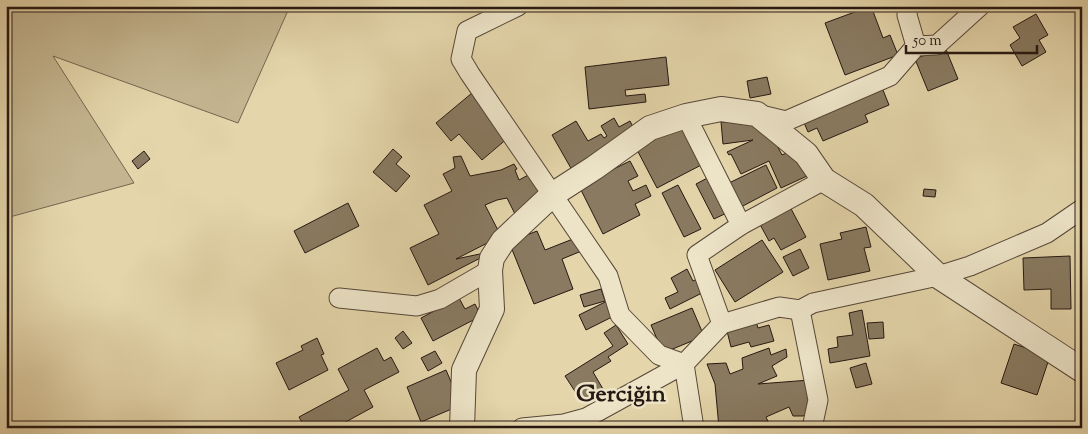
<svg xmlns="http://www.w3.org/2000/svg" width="1088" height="434" font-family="'Sorts Mill Goudy',serif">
  <rect width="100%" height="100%" fill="#e4d5aa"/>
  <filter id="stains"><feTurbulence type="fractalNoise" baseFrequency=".004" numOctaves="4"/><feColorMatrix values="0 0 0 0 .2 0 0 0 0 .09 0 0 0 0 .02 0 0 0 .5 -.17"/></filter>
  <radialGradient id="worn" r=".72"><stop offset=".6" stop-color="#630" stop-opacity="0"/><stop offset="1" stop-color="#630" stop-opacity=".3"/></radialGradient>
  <polygon fill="#c4b590" stroke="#756651" points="6,6 290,6 238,123 53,56 134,183 6,218"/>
  <g fill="#897a61" stroke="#261812">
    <polygon points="871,6 883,38 890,35 898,55 845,75 825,23"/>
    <polygon points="1036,14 1048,35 1039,40 1046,52 1022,66 1010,45 1020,38 1013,27"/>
    <polygon points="945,47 958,79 928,91 915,59"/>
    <polygon points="666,57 669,85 625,90 626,96 645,94 646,102 589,109 585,67"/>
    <polygon points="767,77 771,94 750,98 747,81"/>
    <polygon points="881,85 889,105 865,115 868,122 823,141 817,128 808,132 802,118"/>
    <polygon points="472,93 509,137 482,160 459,134 451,141 436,123"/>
    <polygon points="614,118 619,127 630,121 636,133 572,170 552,135 576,121 588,141 601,134 604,138 607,136 601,126"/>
    <polygon points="683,121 707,162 657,188 635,146"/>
    <polygon points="721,122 761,122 771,134 782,155 795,149 807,176 781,188 769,161 741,174 731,154 729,155 727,152 753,140 723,144"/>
    <polygon points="393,149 402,157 396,164 410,176 396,192 373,172"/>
    <polygon points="144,151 150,159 138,169 132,161"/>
    <polygon points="461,156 470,176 501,170 514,164 517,169 515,170 519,180 532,173 545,194 516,216 507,198 497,200 485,205 501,236 456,259 494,251 428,285 410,248 439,234 424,205 452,191 443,174 455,168 453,157"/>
    <polygon points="630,161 638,176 628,181 633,191 646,185 651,196 635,204 640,215 603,234 579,186"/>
    <polygon points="766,165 777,188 741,207 729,183"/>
    <polygon points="715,174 733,210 714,219 696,184"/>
    <polygon points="678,185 701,229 684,237 662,193"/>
    <polygon points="924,189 936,190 935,197 923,196"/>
    <polygon points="348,203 359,226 305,253 294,231"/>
    <polygon points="788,203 806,237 781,250 774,238 769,241 757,219"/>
    <polygon points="866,227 871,247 864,248 870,271 828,280 820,244 842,239 840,233"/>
    <polygon points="537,231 545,250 578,237 584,250 562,259 573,289 534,304 509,242"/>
    <polygon points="762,240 783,272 735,302 715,270"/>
    <polygon points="800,249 809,268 793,276 783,257"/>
    <polygon points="1070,256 1071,309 1051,309 1051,289 1024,290 1023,258"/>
    <polygon points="687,269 693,281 699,278 706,291 670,309 665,298 678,292 671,278"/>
    <polygon points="601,289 605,301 584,307 580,295"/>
    <polygon points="459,298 465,309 475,304 481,316 433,341 421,318"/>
    <polygon points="611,299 618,314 586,330 579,315"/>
    <polygon points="692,308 704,336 663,353 651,325"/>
    <polygon points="862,310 870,356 830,363 828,349 838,347 837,337 853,335 849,313"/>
    <polygon points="755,318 758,328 769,325 774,341 751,347 749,342 731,347 726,327"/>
    <polygon points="883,322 884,338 869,339 867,323"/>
    <polygon points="616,325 628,344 608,357 611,361 593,372 603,389 582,402 565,376 613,346 604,333"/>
    <polygon points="403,331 412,343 403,349 395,338"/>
    <polygon points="317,338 324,354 321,355 328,370 289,390 276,363 303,350 301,346"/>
    <polygon points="1014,344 1050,356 1037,395 1001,383"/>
    <polygon points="377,348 384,361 391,357 399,372 364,390 373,407 342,424 344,428 319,428 316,422 305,428 299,417 349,390 338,369"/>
    <polygon points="769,348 771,355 786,349 787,357 772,366 777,376 758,384 810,380 812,412 803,416 793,416 789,407 766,417 771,428 719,428 715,384 707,364 726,363 730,374 743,369 742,358"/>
    <polygon points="435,351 442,363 428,371 421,358"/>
    <polygon points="866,363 872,384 856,388 850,368"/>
    <polygon points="446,370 461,405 421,422 407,387"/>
  </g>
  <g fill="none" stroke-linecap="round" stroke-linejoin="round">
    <defs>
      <g id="minor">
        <polyline points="518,6 467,31 461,59 470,74 608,276 620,315 659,355 684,364 694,428"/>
        <polyline points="908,6 907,15 916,46"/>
        <polyline points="761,115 786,121 890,76 916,46 937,45 980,6"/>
        <polyline points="686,116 741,225"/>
        <polyline points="339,298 417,306 440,299 490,270"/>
        <polyline points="800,310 818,400 812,428"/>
        <polyline points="722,324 697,255 741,225 824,180"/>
        <polyline points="522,428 564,424 586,418 684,364 722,324 779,307 800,310 813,303 938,276 970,266 1047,233 1082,209"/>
      </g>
      <polyline id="tertiary" points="462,428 464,370 492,309 490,270 492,258 503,241 552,195 594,168 650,128 686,116 721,109 757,114 806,154 824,180 864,205 938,276 1082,370"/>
    </defs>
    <use href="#minor" stroke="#564738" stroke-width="21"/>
    <use href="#tertiary" stroke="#564738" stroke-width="26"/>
    <use href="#minor" stroke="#ede4c8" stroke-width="19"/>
    <use href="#tertiary" stroke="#ede4c8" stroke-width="24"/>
  </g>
  <g text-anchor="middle" stroke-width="5" stroke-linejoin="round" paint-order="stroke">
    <g font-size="24" font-weight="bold" fill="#261812" stroke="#ede4c8">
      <text x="621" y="401">Gerciğin</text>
    </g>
  </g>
  <rect width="1088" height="434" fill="none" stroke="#e4d5aa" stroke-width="25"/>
  <rect x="8" y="8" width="1073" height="419" fill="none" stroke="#261812" stroke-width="2.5"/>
  <rect x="12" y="12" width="1063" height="409" fill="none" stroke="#261812"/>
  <path d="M906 45v8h131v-8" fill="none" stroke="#261812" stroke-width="2.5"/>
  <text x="913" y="45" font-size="15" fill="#261812" stroke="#ede4c8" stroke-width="4" paint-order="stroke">50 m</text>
  <rect width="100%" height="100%" filter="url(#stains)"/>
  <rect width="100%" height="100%" fill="url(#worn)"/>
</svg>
